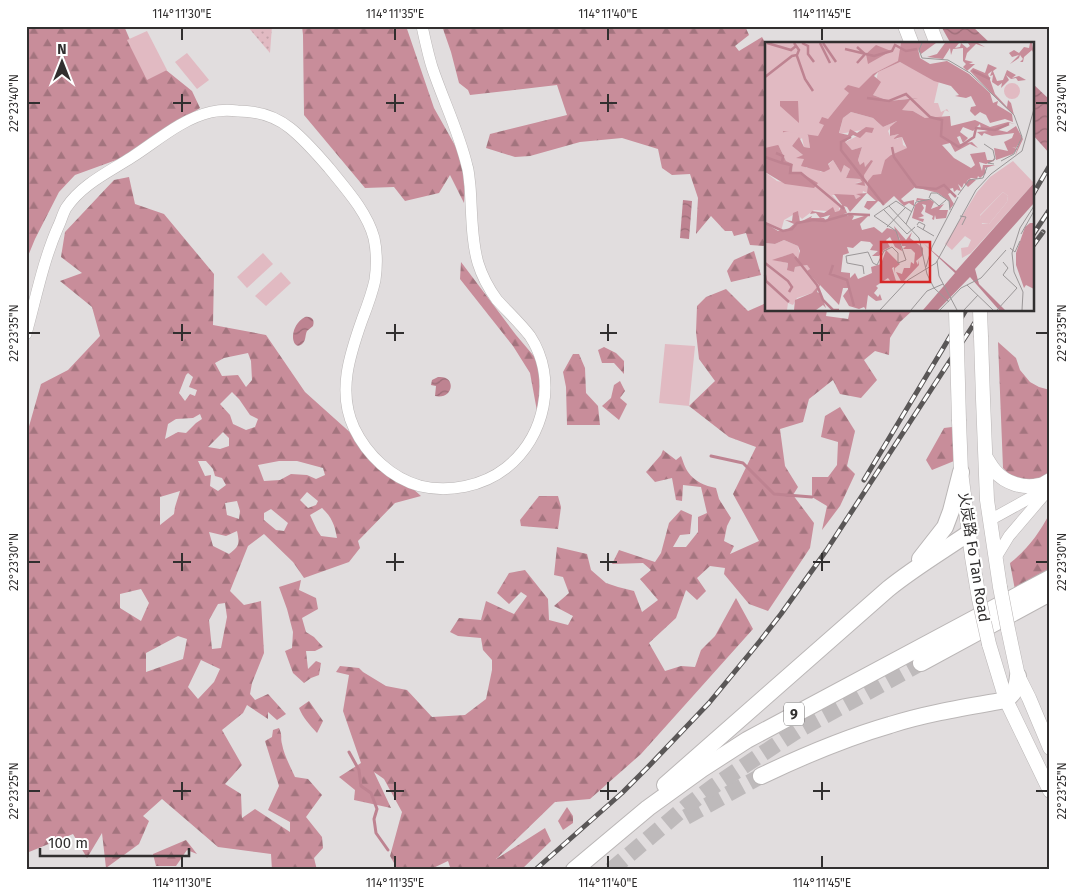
<svg xmlns="http://www.w3.org/2000/svg" width="1076" height="896" font-family="'Fira Sans','Noto Sans TC',sans-serif">
  <defs>
    <pattern id="grass-dots" width="8" height="8" patternUnits="userSpaceOnUse" patternTransform="scale(1.25)"><rect width="8" height="8" fill="#e1bac2"/><path d="M2 2h.1M6 6h.1" fill="none" stroke="#c2a0a7" stroke-width="1.8" stroke-linecap="round"/></pattern>
    <pattern id="forest-firs" width="22" height="20" patternUnits="userSpaceOnUse" patternTransform="scale(1.25)"><rect width="22" height="20" fill="#c88d9a"/><path d="M5 1l3.5 6h-7zM16 11l3.5 6h-7z" fill="#a3747e"/></pattern>
    <pattern id="water-waves" width="16" height="10" patternUnits="userSpaceOnUse" patternTransform="scale(1.25)"><rect width="16" height="10" fill="#be8391"/><path d="M0 5q4-4 8 0t8 0" fill="none" stroke="#9b6c77"/></pattern>
  </defs>
  <rect width="100%" height="100%" fill="#e1ddde"/>
  <polygon fill="url(#grass-dots)" points="247,26 272,26 270,53"/>
  <g fill="url(#forest-firs)" fill-rule="evenodd">
    <polygon points="26,26 124,26 146,77 161,66 192,91 200,108 119,159 75,175 59,192 35,239 26,261"/>
    <polygon points="302,26 406,26 434,108 466,165 464,203 450,175 439,193 405,201 394,187 365,188 304,115 303,35"/>
    <polygon points="442,26 745,26 749,35 735,46 739,51 762,37 766,44 766,246 750,245 746,233 734,236 732,231 725,231 711,216 696,234 698,198 690,174 672,175 662,168 658,149 622,138 580,142 530,156 515,157 486,148 490,134 567,115 557,85 470,95 468,90 459,83 451,52"/>
    <path d="M129,177L135,204L164,214L214,274L213,325L266,335L305,392L421,496L395,503L358,541L360,548L349,562L304,578L293,562L264,534L248,546L230,591L244,605L261,601L264,653L252,683L250,694L255,700L268,694L286,714L277,720L268,712V719L247,705L243,713L222,730L242,765L225,784L241,794L242,818L255,809L290,832V822L268,810L279,786L265,741L272,737L273,730L279,728C283,737 280,736 282,744C284,755 290,766 295,777L308,779L322,795L306,817L322,837L323,848L314,858L317,870H301L300,868L295,870H272L271,854L218,847L162,799L143,816L149,821L139,844L106,868L102,833L87,858L73,834L29,852L26,858V437L41,384L68,370L100,336L92,307L60,281L82,273L61,257L65,232L114,180ZM248,353L251,361L252,380L246,387L238,375L222,376L215,363L224,358ZM188,373L193,377L189,387L197,390L195,396L190,394L185,401L179,393L186,375ZM232,392L239,399L250,415L258,419L255,427L246,430L233,424L230,415L220,404ZM200,414L202,419L196,423L186,433L178,432L165,439L168,424L176,419L193,418ZM223,432L229,438V446L220,449L208,447ZM198,461H206L213,469L215,476L222,478L226,485L218,491L210,486L211,475L205,476ZM279,461H297L323,468L325,475L316,479L307,475L291,474L280,480L264,481L258,465ZM180,491L175,507L174,514L160,525V497ZM307,492L318,501L316,505L308,508L300,500ZM237,501L240,511L239,519L227,515L225,503ZM322,508C332,517 335,526 337,538L321,536L317,530L310,515ZM271,509L288,523L284,531L276,530L264,520V513ZM237,531C240,545 239,546 229,554L213,546L209,532L226,536ZM141,589L149,603L141,621L120,608V594ZM225,603L227,617L221,648L212,649L209,620L218,604ZM178,636L187,639L183,659L146,672V653ZM201,660L220,669L214,682L198,699L188,687Z"/>
    <polygon points="754,251 761,275 731,282 727,271 734,260"/>
    <polygon points="461,262 516,335 538,361 541,403 537,411 530,373 513,346 460,279"/>
    <path d="M726,289L748,311L766,303V310H782L785,312L789,310H827L826,316L848,319L850,310H913L900,322L890,338L889,355L875,351L864,360L877,380L861,398L840,394L833,380L809,399L803,422L780,429L785,466L798,487L793,495L814,523L810,548L768,611L749,604L724,574L725,568L710,566L697,578L706,591L697,600L686,590L676,618L649,643L665,671L681,666L695,667L701,650L715,636L736,598L753,629L641,754L590,799L555,802L496,859L545,828L551,841L521,870H451L448,861L429,870H398L390,856L402,812L384,779L374,772L391,808L354,800L355,790L339,777L361,763L343,711L349,675L336,672L340,666L359,668L363,672L386,686L407,690L432,717L465,715L486,699L492,670V660L483,650L481,638L458,636L450,632L459,618L481,620L486,601L514,614L527,596L521,592L509,604L497,593L509,573L525,570L548,599L549,620L568,625L573,616L554,606L569,593L563,577L554,575L557,547L587,554L591,570L606,583L618,587L634,591L642,612L658,600L640,579L651,570L643,563L612,564L619,550L655,562L661,553L669,523L681,510L692,515L690,534L680,535L673,547H686L698,532V517L707,513L701,487L683,485L682,501L676,500L672,478L655,482L646,472L661,455L663,450L676,460L681,456C683,461 685,468 688,472C694,481 705,486 716,488L719,499L731,518L727,526L724,541L734,546L730,554L759,541L733,494L756,447L729,437L689,406L715,381L699,359L696,332L697,306L706,297Z"/>
    <polygon points="998,342 1016,358 1020,370 1030,382 1039,387 1050,390 1050,474 1035,480 1014,479 1003,468"/>
    <polygon points="604,347 616,353 624,361 624,374 614,363 602,363 598,350"/>
    <polygon points="573,354 579,354 585,368 586,393 598,406 600,425 567,425 566,387 563,372"/>
    <polygon points="620,381 625,391 620,398 627,404 619,420 602,406 611,398 614,385"/>
    <polygon points="840,407 855,431 847,466 855,474 840,506 822,530 827,506 812,497 812,477 828,477 837,465 838,442 821,437 825,416"/>
    <polygon points="952,427 954,433 954,461 932,470 926,460 944,428"/>
    <polygon points="539,496 558,496 561,507 558,529 521,526 520,520"/>
    <path d="M1050,513V572L1015,590L1010,563C1029,548 1039,533 1050,513Z"/>
    <polygon points="301,580 299,590 316,598 318,609 302,618 306,632 314,637 323,647 315,651 306,651 308,669 316,661 321,663 319,675 311,678 304,683 293,673 285,651 292,648 293,632 287,609 279,587"/>
    <path d="M309,701L323,721L317,733C310,725 303,718 299,708Z"/>
    <polygon points="567,807 573,816 573,823 563,830 558,821"/>
    <polygon points="186,840 197,854 187,850 176,866 156,866 153,854"/>
  </g>
  <g fill="#e1bac2">
    <polygon points="147,31 167,70 147,80 127,40"/>
    <polygon points="187,53 209,80 197,89 175,62"/>
    <polygon points="263,253 273,264 247,288 237,277"/>
    <polygon points="281,272 291,283 266,306 255,296"/>
    <polygon points="665,344 695,346 689,406 659,403"/>
  </g>
  <g fill="url(#water-waves)">
    <polygon points="941,26 972,26 991,44 951,44"/>
    <polygon points="1032,83 1050,100 1050,154 1032,134"/>
    <polygon points="683,200 692,201 689,239 680,238"/>
    <path d="M305,317C312,316 315,320 313,326C311,328 309,329 307,331C305,335 306,340 303,343C293,354 286,328 305,317Z"/>
    <path d="M438,377C457,375 454,400 435,396L436,386L431,385L432,380Z"/>
  </g>
  <g fill="none" stroke-linecap="round" stroke-linejoin="round">
    <g stroke="#be8391" stroke-width="3">
      <polyline points="711,456 743,463 774,494 812,497"/>
      <polyline points="349,752 359,770 361,786 371,793 377,809 374,819 376,833 388,850"/>
    </g>
    <g stroke="#bebabb" stroke-width="16" stroke-dasharray="16 8" stroke-linecap="butt">
      <polyline points="686,817 761,776"/>
      <polyline points="611,870 688,805 714,786 774,746 797,731 921,663"/>
    </g>
    <defs>
      <g id="minor">
        <path d="M26,334C36,298 43,261 58,227C61,221 63,213 66,208C82,184 109,172 132,157C157,141 181,119 211,112C220,110 229,110 238,111C258,111 275,116 290,128C305,140 317,154 329,168C346,189 367,212 374,238C377,252 377,266 375,280C372,294 367,307 362,320C350,354 337,392 354,428C367,455 391,478 420,486C449,493 483,486 506,468C545,437 558,379 530,336C520,323 508,312 497,300C489,289 482,276 478,263C471,239 472,211 470,186C469,179 469,172 467,166C459,132 443,100 432,67C428,54 425,40 422,26"/>
        <polyline points="990,520 1048,488"/>
        <polyline points="995,559 1009,536 1050,488"/>
      </g>
      <g id="major">
        <polyline points="905,26 912,44"/>
        <polyline points="930,26 937,44"/>
        <polyline points="981,337 983,399 987,500 1000,587"/>
        <polyline points="959,421 961,472 972,557 979,599"/>
        <path d="M986,458C989,462 991,467 995,471C1005,483 1024,489 1039,485C1043,485 1046,482 1050,480"/>
        <polyline points="1008,629 1018,676 1029,698 1050,748"/>
        <polyline points="989,644 1006,700 1050,791"/>
      </g>
      <g id="highway">
        <polyline points="920,559 945,527 951,511 961,472"/>
        <polyline points="921,663 1050,593"/>
        <path d="M761,776C803,756 845,738 890,725C928,713 967,707 1006,700C1015,693 1017,687 1018,676"/>
        <path d="M665,785L888,589C914,568 941,552 969,533"/>
        <polyline points="574,870 648,808 702,769 747,740 1050,578"/>
      </g>
    </defs>
    <use href="#minor" stroke="#bab6b6" stroke-width="12"/>
    <use href="#major" stroke="#bab6b6" stroke-width="15"/>
    <use href="#highway" stroke="#bab6b6" stroke-width="18"/>
    <use href="#minor" stroke="#fff" stroke-width="11"/>
    <use href="#major" stroke="#fff" stroke-width="14"/>
    <use href="#highway" stroke="#fff" stroke-width="16"/>
    <defs>
      <g id="rail">
        <polyline points="1032,196 1050,165"/>
        <polyline points="1032,236 1050,209"/>
        <polyline points="1032,247 1043,232"/>
        <polyline points="864,480 966,310"/>
        <polyline points="535,870 622,793 647,768 709,703 760,641 781,614 826,551 983,310"/>
      </g>
    </defs>
    <use href="#rail" stroke="#5a5757" stroke-width="5"/>
    <use href="#rail" stroke="#fff" stroke-width="3" stroke-dasharray="9" stroke-linecap="butt"/>
    <defs>
      <g id="major-bridge">
        <polyline points="956,310 959,421"/>
        <polyline points="980,310 981,337"/>
        <polyline points="1000,587 1008,629"/>
        <polyline points="979,599 989,644"/>
      </g>
    </defs>
    <use href="#major-bridge" stroke="#bab6b6" stroke-width="15" stroke-linecap="butt"/>
    <use href="#major-bridge" stroke="#fff" stroke-width="14"/>
  </g>
  <path fill="none" stroke="#312f2f" stroke-width="2" d="M182,28V40M395,28V40M608,28V40M822,28V40M182,94V112M395,94V112M608,94V112M28,103H40M173,103H191M386,103H404M600,103H617M1036,103H1048M182,324V341M395,324V341M608,324V341M822,324V341M28,333H40M173,333H191M386,333H404M600,333H617M813,333H830M1036,333H1048M182,553V571M395,553V571M608,553V571M822,553V571M28,562H40M173,562H191M386,562H404M600,562H617M813,562H830M1036,562H1048M182,782V800M395,782V800M608,782V800M822,782V800M28,791H40M173,791H191M386,791H404M600,791H617M813,791H830M1036,791H1048M182,856V868M395,856V868M608,856V868M822,856V868"/>
  <g text-anchor="middle" stroke-width="4.5" stroke-linejoin="round" paint-order="stroke">
    <rect fill="#fff" stroke="#6f6d6d" stroke-width="1" x="784" y="702.5" width="20" height="23" rx="4"/>
    <g font-size="14" font-weight="bold" fill="#312f2f">
      <text x="794" y="719">9</text>
    </g>
    <g font-size="15" fill="#312f2f" stroke="#fff">
      <text transform="translate(974 557) rotate(81)" y="5">火炭路 Fo Tan Road</text>
    </g>
  </g>
  <g transform="translate(765 42)">
    <rect width="269" height="269" fill="#e1ddde"/>
    <path d="M135,20L174,39L169,61H173L176,70L182,67L184,70L180,68L176,76H160L148,69L136,68L145,58L151,56L124,59L108,53L113,30ZM86,70L108,76L118,85L132,79L123,89L125,94L134,92L131,97L137,95L138,103L143,106L126,113L116,132L102,144V151L98,149L97,154L91,157L89,154L67,153L78,166H74V170L49,168L37,177L35,175V178L33,170L19,178L16,189L0,181V130L12,139L28,142L52,141L36,131L27,130L28,122L21,119L11,98L19,89L35,87L43,93L45,106L39,105L37,96L27,104L38,113L41,126H51L56,130L68,118L76,131L79,123L85,127L81,136L95,137L97,140L90,141L100,144L98,133L106,118L100,125L95,123L93,118L97,105L87,108L80,100L109,86L74,92L78,76ZM19,198L33,204L35,214L33,217L26,212L16,215L14,219L23,221L22,226L29,230L30,225L42,223L45,227L42,230L55,243L47,251L32,256L28,263L23,261L22,268H0V201L10,202Z" fill="#e1bac2"/>
    <path d="M0,1H171L156,12L153,7L155,16L165,22L182,19L204,32L225,51L228,61L233,59L232,63L247,72L248,80L240,77L225,81L221,73L215,70L210,74L205,69L206,65L211,64L206,54L201,56L190,54L194,53L186,44L169,39L135,20L113,30L109,34L116,40L108,53L124,59L153,56L145,58L137,68L148,69L160,76L185,74L186,84L210,78L225,85L243,80L250,82L245,81L233,88L242,90L251,84L258,97L250,114L254,101L251,106L247,105L252,107L248,112L231,118L229,106L243,109L239,100L247,96L249,91L227,94L219,91L217,94L212,90L223,89L216,87L215,82L208,89L198,85L195,90L203,96L198,101L195,94L192,95L195,102L207,100L213,106L205,102L190,110L185,101L177,103L189,116L206,126L210,123L205,112L220,110L222,118H228L230,114L229,119L221,122L214,120L217,129L218,123H230L220,126L221,131L215,136L213,134L212,137L206,136L203,138L201,141L205,137L211,138L203,145L199,141L197,146L193,142L196,149L192,148L194,146L189,150L188,146L184,147L187,150L183,152L189,162L185,167L184,159L173,151L150,145L136,157L139,160L149,158V164L144,161L139,164L129,154L120,162L113,159L104,168L99,165L102,159H111L102,151L85,170L82,165L79,164L82,171L79,172L78,174H83L84,171L89,174L87,178L105,172L95,182L97,188L109,185L117,191L122,186L130,188L129,184L141,198L147,190L145,196L158,206V213L151,219L153,223L154,218V223L137,241L131,230L137,232L139,226H145L146,220L149,222L150,211L146,207H138L141,204H137L133,192L137,209L130,205L125,195L121,198L125,205L119,208L114,214H107L113,209L105,208L108,203L105,200L96,199L88,206L82,205L84,211L78,213L76,230L85,231V236L90,231L93,237L107,231L106,225L116,222L121,208L135,222L130,226V231L129,225L127,226L131,239L126,240L123,236L111,244L113,246L109,251L113,255L115,252L117,258L111,259L103,253L101,268L99,265L94,267L84,264L78,254L84,246H78L74,263L55,243L52,250L56,252L61,266L58,263L51,268H29L30,258L47,251L54,243L42,229L45,227L42,223L30,225L29,230L22,228L23,221L7,218L28,211L33,217L35,209L33,204L19,198L10,202L0,201V181L13,189L22,188L29,182L20,178L27,179L28,171L33,169L35,180L47,174L46,176H59L61,179L65,173L55,176L51,171L45,172L47,169L59,171L68,165L70,170L74,169L77,163L69,152L89,153L91,157L96,154L91,152L102,151L103,139L108,133L116,132L120,118L126,113L142,106L137,95L128,97L134,92L125,94V85L132,79L118,85L108,76L86,70L78,76L74,91L83,93L85,87L92,91L101,85L109,86L107,91L101,90L95,96L88,93L80,100L87,108L97,105L93,118L95,123L99,120L100,125L106,118L108,119L99,133L100,144L90,142L97,140L95,137L81,136L85,127L79,123L76,131L68,118L63,122L65,127L59,130L36,124L39,117L31,116L38,113L27,104L34,95L39,105L45,106L43,93L37,87L14,91L0,84ZM180,1H194L190,6L195,5L196,1L202,6L205,4L203,1H213L220,5L211,2L202,11L200,18L208,20L204,22H210L202,29L198,25L201,22L198,19V6L188,7L186,13L185,6L178,17L162,15L172,12ZM265,1H267L269,12L267,8L259,15L258,20H255L258,17L255,13L254,16L245,22L254,13L247,15L244,11L249,8L254,11L259,5L264,6ZM223,22L232,26L228,29L232,39L238,38L242,28L251,33L247,36L254,34L261,38L253,39L251,36L246,37L241,33L244,38L236,46L237,41L233,44L227,40L228,33L225,34L227,29L223,32L230,52L242,65L243,58L246,61L249,73L238,63L205,29L208,26L220,31ZM0,96L11,98L21,119L28,122L27,130L36,131L53,141L49,146L20,142L0,130ZM152,156L166,158L169,160L166,167L179,162L174,168H183L181,176L171,177L170,173L169,178L167,177L168,174L160,170L161,163L157,162L159,166L156,171L159,174L153,176L159,177L158,180L147,176L150,163L156,158L151,159ZM265,181H269V247L261,243L259,246L251,223V211L260,185Z" fill="#c88d9a"/>
    <path d="M0,1H136L133,19L108,32L94,46L83,43L79,47L84,51L63,77L57,75L54,81L59,83L53,94L18,89L17,102L0,106ZM111,3L126,9L103,22L101,12ZM15,59H33L34,81L15,64ZM238,150L243,154L242,160L224,182L216,181L215,174Z" fill="#e1bac2" fill-rule="evenodd"/>
    <path d="M239 49a8 8 0 1 1 16 0a8 8 0 1 1-16 0ZM248,119L269,141L206,211L197,216L196,206L203,205L206,198L200,194L187,208L180,202L212,150L225,135ZM238,150L243,154L242,160L224,182H217L215,173Z" fill="#e1bac2" fill-rule="evenodd"/>
    <path d="M269,141V161L210,227L214,242L240,268H234L205,235L173,268H158L190,231L158,201L191,229Z" fill="#be8391"/>
    <path fill="none" stroke="#be8391" stroke-width="2.5" d="M2,1L26,8L31,4M37,1L43,4V12L49,20M55,1L65,21M58,1L71,20M92,5L100,12L92,21M80,7L109,14L127,9L130,3L141,9L152,7M32,14L40,37L48,49M208,29L225,37M0,35L27,14L32,13L34,8L29,1M102,56L124,59L141,52L165,75L177,78L176,94L194,105L209,95L211,86L230,88L244,82M86,95L76,100V108L119,163M127,105L129,115L151,145L171,147L179,143L191,155M11,111L18,114L17,121L26,123L25,131H36L79,167M0,115L17,121M0,181L18,189L27,187L32,181L48,178L60,179L84,172L105,173M30,215L52,243L58,258L68,268H74M0,221L23,239L27,245L24,250M68,223L65,232L82,238L89,264M0,233L1,239L24,260"/>
    <path fill="none" stroke="#9b9798" stroke-width="1" d="M157,1L154,8L157,16L183,18L205,31L249,73L257,95L249,112L236,119M219,102L228,108L230,117L223,121L229,122M193,153L204,138L218,136L222,125M164,156L166,151H172L184,159L185,168M165,156L174,164L181,158M124,164L154,196L162,232L169,246L184,260M119,168L142,192L150,185M195,174L201,175L197,183M141,182L151,160L166,157M152,183L154,180L160,183L158,188M152,184L169,194M122,185L140,166M256,192L269,169M245,206L250,210L255,199M172,219L174,234L192,268M161,225L167,205L193,155M99,232L98,224L82,221L81,214L103,210L108,221L112,223L119,209L127,205L133,211V221L141,218L131,189L109,174L131,159L147,170M202,243L228,268M115,268L143,238L171,221L211,148L226,132L257,109L269,67M146,268L162,249L178,242M175,268L196,246L216,236L241,208M199,268L213,253M232,268L252,246L238,233L243,226L238,220M257,268L258,250L249,230L247,211L255,186L269,164"/>
    <path fill="#d62828" fill-opacity="0.15" stroke="#d62828" stroke-width="2.5" d="M116,200H165V240H116Z"/>
    <rect width="269" height="269" fill="none" stroke="#312f2f" stroke-width="2.5"/>
  </g>
  <rect width="1076" height="896" fill="none" stroke="#ffffff" stroke-width="55"/>
  <g transform="translate(62 62)" stroke="#ffffff" stroke-width="4" paint-order="stroke">
  <path d="M0-4L9 19L0 12L-9 19Z" fill="#312f2f"/>
  <text y="-8" font-size="14" font-weight="bold" text-anchor="middle" fill="#312f2f">N</text>
  </g>
  <path d="M40 848v8h149v-8" fill="none" stroke="#312f2f" stroke-width="2.5"/>
  <text x="48" y="848" font-size="15" fill="#312f2f" stroke="#ffffff" stroke-width="4" paint-order="stroke">100 m</text>
  <rect x="28" y="28" width="1020" height="840" fill="none" stroke="#312f2f" stroke-width="2"/>
  <g font-size="12" text-anchor="middle" fill="#312f2f">
    <text x="182" y="18">114°11'30"E</text>
    <text x="395" y="18">114°11'35"E</text>
    <text x="608" y="18">114°11'40"E</text>
    <text x="822" y="18">114°11'45"E</text>
    <text transform="translate(14 103) rotate(-90)" y="4">22°23'40"N</text>
    <text transform="translate(1062 103) rotate(-90)" y="4">22°23'40"N</text>
    <text transform="translate(14 333) rotate(-90)" y="4">22°23'35"N</text>
    <text transform="translate(1062 333) rotate(-90)" y="4">22°23'35"N</text>
    <text transform="translate(14 562) rotate(-90)" y="4">22°23'30"N</text>
    <text transform="translate(1062 562) rotate(-90)" y="4">22°23'30"N</text>
    <text transform="translate(14 791) rotate(-90)" y="4">22°23'25"N</text>
    <text transform="translate(1062 791) rotate(-90)" y="4">22°23'25"N</text>
    <text x="182" y="887">114°11'30"E</text>
    <text x="395" y="887">114°11'35"E</text>
    <text x="608" y="887">114°11'40"E</text>
    <text x="822" y="887">114°11'45"E</text>
  </g>
</svg>
